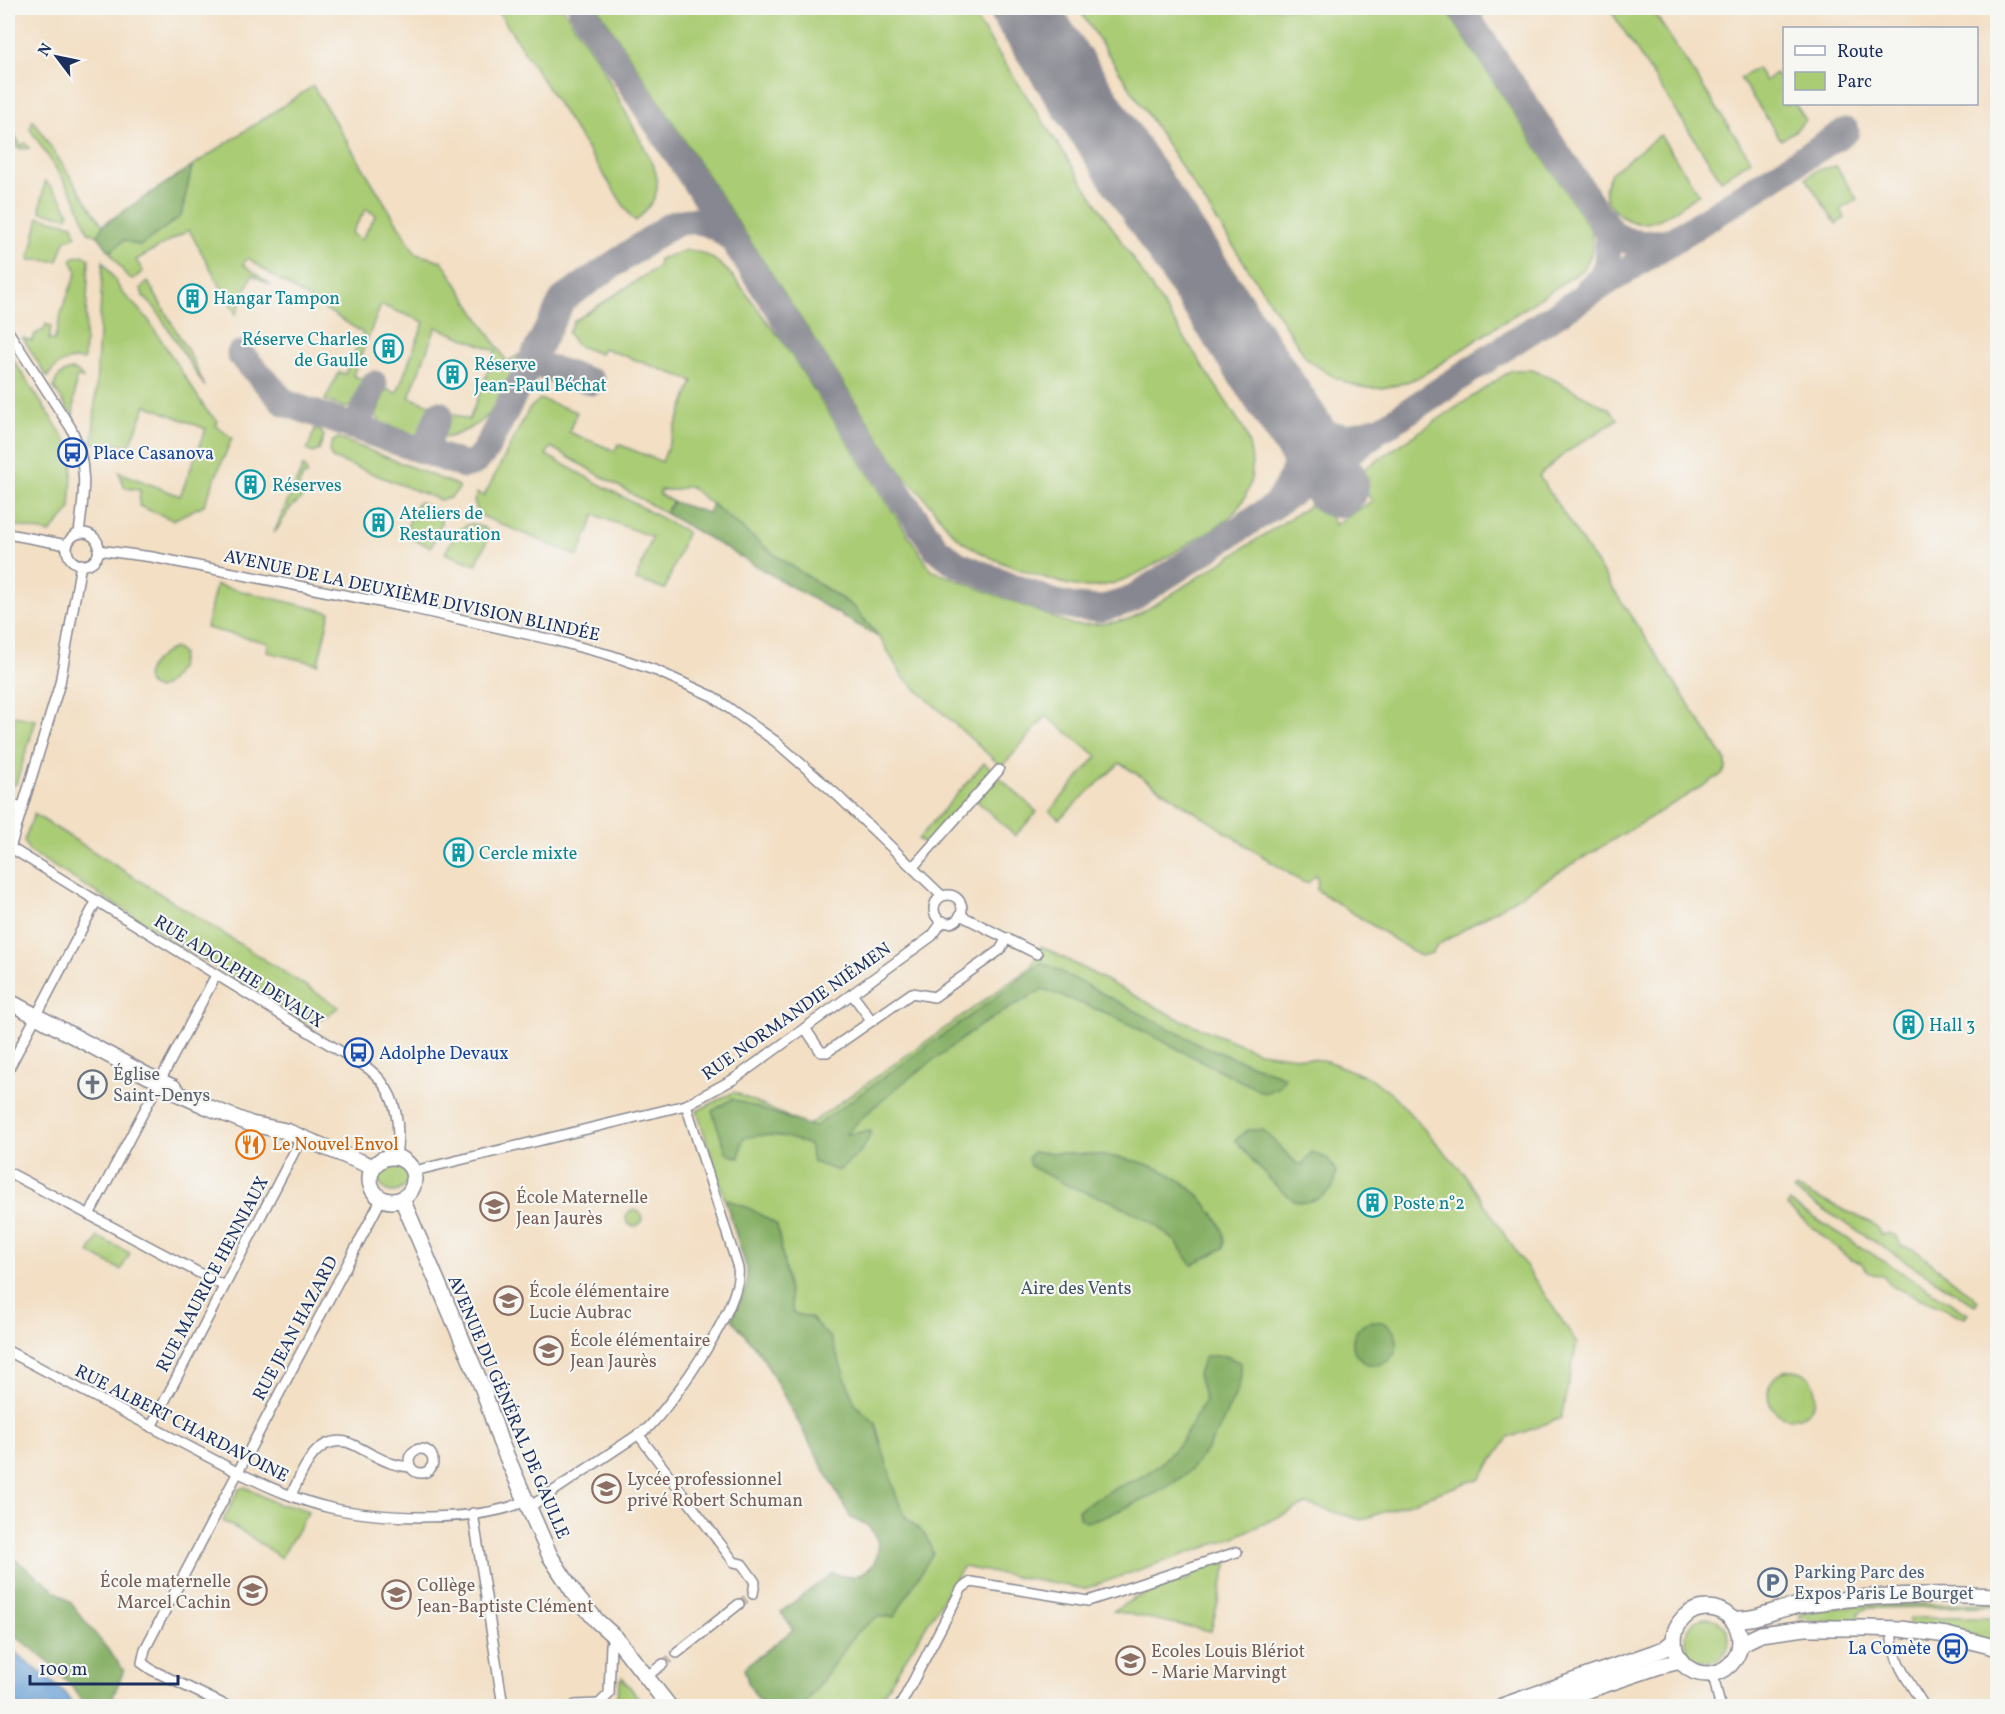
<svg xmlns="http://www.w3.org/2000/svg" width="2005" height="1714" font-family="Vollkorn,serif">
  <rect width="100%" height="100%" fill="#f6f6f2"/>
  <filter id="ink" filterUnits="userSpaceOnUse"><feTurbulence type="fractalNoise" baseFrequency=".0167" numOctaves="2"/><feDisplacementMap in="SourceGraphic" scale="12" xChannelSelector="R" yChannelSelector="G"/><feConvolveMatrix kernelMatrix="1 2 1 2 8 2 1 2 1" color-interpolation-filters="sRGB"/></filter>
  <filter id="wash" filterUnits="userSpaceOnUse"><feTurbulence type="fractalNoise" baseFrequency=".008" numOctaves="4" result="noise"/><feDisplacementMap in="SourceGraphic" scale="24" xChannelSelector="R" yChannelSelector="G"/><feGaussianBlur stdDeviation="1.35" result="paint"/><feColorMatrix in="noise" values="0 0 0 0 0 0 0 0 0 0 0 0 0 0 0 0 0 1.4 0 .05"/><feComposite in="paint" operator="in"/></filter>
  <g filter="url(#wash)">
    <rect width="100%" height="100%" fill="#f3dfc4"/>
    <g fill="#aacc75" stroke="#627e6a" stroke-width="1.5" fill-rule="evenodd">
      <path d="M496,8H563L601,65L653,164C663,191 655,201 636,221L631,217Z"/>
      <path d="M598,8H969L1244,429C1253,452 1256,477 1244,499C1241,504 1237,510 1233,514C1222,525 1208,532 1195,540C1166,557 1126,586 1092,587C1076,588 1058,582 1043,577C1016,569 972,553 953,533C936,515 924,493 905,478Z"/>
      <path d="M1078,8H1445L1591,230C1594,246 1592,256 1583,270L1423,375C1375,398 1348,390 1307,359Z"/>
      <polygon points="1609,8 1651,8 1751,160 1721,180"/>
      <polygon points="1757,68 1765,81 1775,73 1784,87 1784,104 1795,104 1806,120 1795,131 1781,140 1740,78"/>
      <path d="M313,86L416,254L442,261L507,362L522,353C521,362 515,371 510,379C493,414 484,426 446,438L442,434L449,413L469,420L496,351L436,327L409,397L430,405L426,413L431,415L424,433L418,436L380,422L376,415L386,389L397,393L424,322L381,305L353,375L364,380L354,405L345,408L325,400L339,372L345,374L363,333L273,276L248,258L243,264L271,285L252,275L236,314L189,230L136,260L143,271L134,279L128,278L110,252L124,240L181,216L192,166ZM366,209L376,215L361,240L351,233Z"/>
      <polygon points="33,120 103,226 98,236 88,232 76,199 30,129"/>
      <path d="M8,125L21,146L25,143L29,148C13,152 7,139 8,125Z"/>
      <path d="M1660,135L1699,194C1665,217 1636,244 1606,199L1605,187L1611,173Z"/>
      <polygon points="1836,166 1857,199 1841,209 1845,218 1836,224 1806,178 1817,170"/>
      <polygon points="45,181 61,198 69,213 67,217 42,212 40,210"/>
      <polygon points="39,217 73,225 76,235 65,241 58,261 29,260"/>
      <path d="M687,250C729,252 753,309 779,336L931,570L1073,625L1104,624L1130,619L1161,601L1320,499L1335,525L1372,501L1355,475L1512,370H1532L1547,376L1609,409L1618,419L1565,453L1539,476L1726,761V769L1721,775L1438,945L1432,953L1420,956L1317,890L1318,880L1316,875L1308,883L1302,882L1120,763L1059,819L1050,811L1097,756L1046,716L1002,767L902,676L880,638L854,607L775,555L689,486L675,490H661L659,494L673,502L665,513L551,447L546,455L687,532L665,589L636,580L652,537L595,515L578,556L479,515L474,501L477,493L484,496L529,409L540,399L577,412L569,432L615,451L618,444L662,462L693,381L603,348L600,354L576,345L568,333L574,321L658,267L659,259Z"/>
      <path d="M83,255L89,259L84,360C69,357 56,364 47,377L23,338L32,341L35,334L44,330L46,324L51,326L49,340L54,341L64,304L77,272L71,260L74,257Z"/>
      <polygon points="103,261 122,292 147,318 207,411 218,421 216,426 232,438 204,505 173,520 139,506 140,490 125,488 119,472 180,496 206,429 146,405 130,445 93,443"/>
      <polygon points="148,282 192,358 205,387 155,308 143,296 141,288"/>
      <polygon points="8,352 69,445 73,457 70,510 50,533 8,524"/>
      <path d="M72,370L78,372L83,378L76,377L73,417L54,388C55,377 62,372 72,370Z"/>
      <polygon points="315,429 321,431 324,436 319,450 313,453 307,450"/>
      <polygon points="338,438 459,486 459,489 450,498 440,500 332,458 329,451 333,441"/>
      <path d="M303,466L306,469L307,475L303,476L296,493L303,496C300,502 292,505 288,511C284,519 280,526 274,533Z"/>
      <path d="M420,502C449,516 443,522 431,547L409,538V536L404,534L416,505Z"/>
      <path d="M471,524L485,528L490,534L476,565L445,553C452,540 456,527 471,524Z"/>
      <polygon points="216,585 330,612 318,664 267,652 268,643 206,628"/>
      <path d="M175,648L182,654C182,668 171,684 158,689C130,680 159,653 175,648Z"/>
      <polygon points="8,715 36,720 16,784 8,787"/>
      <path d="M984,763L991,769C984,788 964,801 951,815C942,825 935,835 927,845L918,839Z"/>
      <polygon points="998,776 1037,812 1015,836 976,800"/>
      <polygon points="34,814 339,1007 311,1026 29,851 24,841"/>
      <path d="M1041,946L1177,1018L1259,1052L1327,1061L1372,1079L1394,1096L1463,1172L1577,1343L1561,1418L1508,1438L1480,1478L1361,1520L1307,1504L1232,1538L1084,1589L963,1567L876,1706H776L761,1703L749,1685L744,1668L793,1630L781,1612L833,1573C877,1592 899,1530 851,1518L762,1356L732,1319L747,1285V1269L697,1111L734,1092L807,1126L1031,967Z"/>
      <circle cx="393" cy="1178" r="14"/>
      <polygon points="1796,1188 1868,1221 1877,1227 1881,1235 1890,1233 1897,1237 1901,1246 1914,1249 1978,1301 1975,1305 1794,1191"/>
      <path d="M1789,1202L1968,1314L1965,1318L1891,1286L1883,1275C1872,1275 1867,1274 1862,1263L1851,1260L1787,1206Z"/>
      <circle cx="634" cy="1218" r="8"/>
      <polygon points="98,1237 130,1253 121,1270 89,1253"/>
      <circle cx="1792" cy="1394" r="24"/>
      <polygon points="245,1487 277,1504 297,1507 309,1511 281,1558 248,1535 223,1521 239,1489"/>
      <polygon points="1228,1561 1211,1631 1113,1611 1135,1598 1191,1578 1192,1572"/>
      <polygon points="1997,1603 1997,1606 1868,1608 1859,1612 1858,1622 1812,1621 1799,1617 1803,1613 1857,1605"/>
      <circle cx="1707" cy="1640" r="22"/>
      <polygon points="1910,1618 1997,1618 1997,1642 1909,1624"/>
      <path d="M622,1677L645,1706H609C621,1696 616,1689 622,1677Z"/>
    </g>
    <g fill="#87b066" stroke="#517062" stroke-width="1.5">
      <polygon points="192,166 181,216 140,246 124,240 110,252 98,236 104,224"/>
      <polygon points="673,502 708,513 712,504 775,555 854,607 880,638 665,513"/>
      <path d="M1042,962L1205,1047L1285,1077L1278,1088L1264,1093L1109,1014L1043,989L981,1025L900,1085L863,1117L846,1134L871,1131C866,1150 853,1159 838,1171L813,1162L809,1145C789,1136 764,1132 743,1138L739,1158L727,1154L712,1111L732,1099L814,1127L999,995Z"/>
      <path d="M1248,1130H1263L1296,1163L1302,1165L1312,1152L1328,1159L1336,1172L1333,1188C1324,1196 1312,1204 1299,1202C1284,1200 1247,1153 1235,1140Z"/>
      <path d="M1033,1152C1097,1154 1169,1151 1211,1211C1220,1223 1227,1233 1224,1248L1192,1265L1176,1242L1150,1221L1111,1201L1071,1187L1030,1166L1028,1158Z"/>
      <path d="M725,1199L749,1208L777,1225L793,1313L811,1318L831,1339L855,1404L875,1423L896,1495L904,1515L926,1536L933,1553L894,1617H877L855,1634L804,1706H776L761,1703L749,1685L744,1668L793,1630L781,1612L833,1573C877,1592 899,1530 851,1518L762,1356L732,1319L747,1285V1269Z"/>
      <circle cx="1375" cy="1343" r="22"/>
      <path d="M1205,1356H1226L1241,1363C1242,1384 1237,1392 1228,1410C1219,1431 1207,1452 1192,1468C1173,1489 1113,1515 1086,1522L1080,1517L1078,1510L1109,1491L1139,1478L1158,1466L1181,1442L1205,1400L1198,1374Z"/>
      <path d="M8,1554L70,1602L124,1670L112,1699V1706H86C66,1675 38,1652 8,1631Z"/>
    </g>
    <polygon fill="#689fd6" stroke="#42679a" stroke-width="1.5" points="8,1646 63,1691 74,1706 8,1706"/>
    <g fill="none" stroke-linecap="round" stroke-linejoin="round">
      <g stroke="#878791" stroke-width="27">
        <path d="M581,8L905,503L936,548L957,564L1052,602L1074,607L1100,609L1128,601L1274,506C1306,463 1301,447 1280,400"/>
        <polyline points="1461,8 1598,214 1608,235 1607,264 1600,279 1588,290"/>
        <path d="M1601,217C1604,222 1608,228 1612,232C1627,246 1654,245 1672,240"/>
        <path d="M240,354L285,403L464,465L475,462L485,451L563,299L671,225C693,217 712,221 729,237"/>
        <polyline points="530,362 592,382"/>
        <polyline points="1284,406 1304,425 1325,434 1348,437 1383,428 1524,335 1846,131"/>
        <polyline points="356,427 374,384"/>
        <polyline points="424,451 439,414"/>
        <polyline points="1282,500 1373,435"/>
      </g>
      <polyline stroke="#878791" stroke-width="66" points="1023,8 1336,485"/>
    </g>
  </g>
  <g filter="url(#ink)">
    <g fill="none" stroke-linecap="round" stroke-linejoin="round">
      <g stroke="#c8bcb0" stroke-width="9" stroke-dasharray="9 4.5" stroke-linecap="butt">
        <polyline points="739,1604 753,1594"/>
        <polyline points="663,1664 677,1653"/>
      </g>
      <defs>
        <g id="minor">
          <path d="M8,331L71,428C89,463 84,496 79,533"/>
          <circle cx="83" cy="549" r="16"/>
          <polyline points="8,534 67,545"/>
          <polyline points="98,550 152,557 410,608 553,640 610,655 657,671 712,696 775,741 838,796 942,896"/>
          <polyline points="8,801 21,809"/>
          <path d="M11,848L369,1069C397,1091 401,1124 396,1156"/>
          <polyline points="8,855 60,683 81,564"/>
          <polyline points="913,867 999,770"/>
          <circle cx="948" cy="909" r="14"/>
          <polyline points="960,915 1037,954"/>
          <polyline points="852,994 872,1021"/>
          <polyline points="805,1028 821,1052 827,1052 912,993 934,997 1000,950 1007,938"/>
          <polyline points="8,1070 96,902"/>
          <polyline points="414,1171 686,1105 734,1079 805,1028 932,936 943,921"/>
          <polyline points="8,1172 224,1286"/>
          <polyline points="89,1215 216,975"/>
          <path d="M8,1351L237,1472C267,1486 298,1501 331,1508C379,1519 481,1523 525,1501"/>
          <polyline points="151,1427 302,1137"/>
          <polyline points="638,1434 734,1562 742,1564 755,1582 753,1594"/>
          <circle cx="421" cy="1461" r="12"/>
          <path d="M291,1495C302,1473 314,1436 346,1442C354,1444 363,1450 371,1454C385,1461 394,1466 410,1467"/>
          <path d="M528,1508L648,1428C674,1401 744,1304 738,1268L686,1105"/>
          <polyline points="473,1513 503,1706"/>
          <path d="M1892,1629C1889,1657 1910,1683 1924,1706"/>
          <polyline points="677,1653 739,1604"/>
          <polyline points="1713,1674 1720,1706"/>
          <polyline points="647,1676 663,1664"/>
          <polyline points="227,1706 152,1670 142,1663 145,1649 382,1198"/>
          <polyline points="574,1706 575,1705 599,1704 609,1694 611,1644"/>
          <polyline points="900,1706 962,1588 971,1582 1088,1601 1237,1552"/>
        </g>
        <g id="primary">
          <polyline points="8,1001 148,1076 173,1087 179,1094 208,1107 251,1124 286,1131 373,1167"/>
          <circle cx="392" cy="1179" r="22"/>
          <polyline points="402,1199 483,1389 500,1441 550,1556 576,1596 597,1621 616,1638 669,1706"/>
          <circle cx="1707" cy="1641" r="33"/>
          <path d="M1732,1619C1755,1621 1773,1610 1795,1606C1861,1595 1931,1593 1998,1596"/>
          <polyline points="1740,1644 1761,1634 1805,1628 1866,1628 1900,1629 1947,1635 1998,1648"/>
          <polyline points="1502,1706 1664,1649 1674,1641"/>
          <polyline points="1541,1706 1660,1666 1681,1661"/>
        </g>
      </defs>
      <use href="#minor" stroke="#878791" stroke-width="12"/>
      <use href="#primary" stroke="#878791" stroke-width="18"/>
      <use href="#minor" stroke="#fff" stroke-width="9"/>
      <use href="#primary" stroke="#fff" stroke-width="15"/>
    </g>
  </g>
  <defs>
    <symbol id="building-ring" viewBox="-11 -11 22 22"><circle r="9.5" fill="#f6f6f2" stroke="#0f9aa8" stroke-width="1.5"/><path d="M-4-6H4V6H1V3H-1V6H-4ZM-2.5-4.3h1.7v1.8h-1.7ZM.8-4.3h1.7v1.8H.8ZM-2.5-1h1.7V.8h-1.7ZM.8-1h1.7V.8H.8Z" fill="#0f9aa8"/></symbol>
    <symbol id="bus-ring" viewBox="-11 -11 22 22"><circle r="9.5" fill="#f6f6f2" stroke="#1a4fb4" stroke-width="1.5"/><path d="M-5-6H5V4H4V6H2V4H-2V6H-4V4H-5ZM-3.5-4V0h7V-4ZM-3.5 1.2v1.5H-2V1.2ZM2 1.2v1.5H3.5V1.2Z" fill="#1a4fb4"/></symbol>
    <symbol id="church-ring" viewBox="-11 -11 22 22"><circle r="9.5" fill="#f6f6f2" stroke="#6b7280" stroke-width="1.5"/><path d="M-1.2-6h2.4v3.5h3.3v2.4h-3.3V6h-2.4V-.1h-3.3v-2.4h3.3Z" fill="#6b7280"/></symbol>
    <symbol id="restaurant-ring" viewBox="-11 -11 22 22"><circle r="9.5" fill="#f6f6f2" stroke="#e8710a" stroke-width="1.5"/><path d="M-5-6h1v4h1v-4h1v4h1v-4h1v5L-1.5 .5V6h-2V.5L-5-1ZM5-6V6H3V1.5H1.5Q1.5-4 5-6Z" fill="#e8710a"/></symbol>
    <symbol id="school-ring" viewBox="-11 -11 22 22"><circle r="9.5" fill="#f6f6f2" stroke="#8d6e63" stroke-width="1.5"/><path d="M0-5L7-2L0 1L-7-2ZM-4 1L0 2.5L4 1V4Q0 6-4 4Z" fill="#8d6e63"/></symbol>
    <symbol id="parking-ring" viewBox="-11 -11 22 22"><circle r="9.5" fill="#f6f6f2" stroke="#5c6f8a" stroke-width="1.5"/><path d="M-3.5-5.5H1a3.5 3.5 0 0 1 0 7H-1V5.5H-3.5ZM-1-3.4V-.6H.8a1.4 1.4 0 0 0 0-2.8Z" fill="#5c6f8a"/></symbol>
  </defs>
  <g fill-rule="evenodd">
    <use href="#building-ring" x="176" y="282" width="33" height="33"/>
    <use href="#building-ring" x="372" y="332" width="33" height="33"/>
    <use href="#building-ring" x="436" y="358" width="33" height="33"/>
    <use href="#bus-ring" x="56" y="436" width="33" height="33"/>
    <use href="#building-ring" x="234" y="468" width="33" height="33"/>
    <use href="#building-ring" x="362" y="506" width="33" height="33"/>
    <use href="#building-ring" x="442" y="836" width="33" height="33"/>
    <use href="#building-ring" x="1892" y="1008" width="33" height="33"/>
    <use href="#bus-ring" x="342" y="1036" width="33" height="33"/>
    <use href="#church-ring" x="76" y="1068" width="33" height="33"/>
    <use href="#restaurant-ring" x="234" y="1128" width="33" height="33"/>
    <use href="#building-ring" x="1356" y="1186" width="33" height="33"/>
    <use href="#school-ring" x="478" y="1190" width="33" height="33"/>
    <use href="#school-ring" x="492" y="1284" width="33" height="33"/>
    <use href="#school-ring" x="532" y="1334" width="33" height="33"/>
    <use href="#school-ring" x="590" y="1472" width="33" height="33"/>
    <use href="#parking-ring" x="1756" y="1566" width="33" height="33"/>
    <use href="#school-ring" x="236" y="1574" width="33" height="33"/>
    <use href="#school-ring" x="380" y="1578" width="33" height="33"/>
    <use href="#bus-ring" x="1936" y="1632" width="33" height="33"/>
    <use href="#school-ring" x="1114" y="1644" width="33" height="33"/>
  </g>
  <g text-anchor="middle" stroke-width="4.5" stroke-linejoin="round" paint-order="stroke">
    <g font-size="18" fill="#0d838f" stroke="#f6f6f2" text-anchor="start">
      <text x="213" y="304">Hangar Tampon</text>
      <text x="368" y="345" text-anchor="end">Réserve Charles<tspan x="368" dy="21">de Gaulle</tspan></text>
      <text x="474" y="370">Réserve<tspan x="474" dy="21">Jean-Paul Béchat</tspan></text>
      <text x="272" y="491">Réserves</text>
      <text x="399" y="519">Ateliers de<tspan x="399" dy="21">Restauration</tspan></text>
      <text x="479" y="859">Cercle mixte</text>
      <text x="1929" y="1031">Hall 3</text>
      <text x="1393" y="1209">Poste n°2</text>
    </g>
    <g font-size="18" fill="#164399" stroke="#f6f6f2" text-anchor="start">
      <text x="93" y="459">Place Casanova</text>
      <text x="379" y="1059">Adolphe Devaux</text>
      <text x="1931" y="1654" text-anchor="end">La Comète</text>
    </g>
    <g font-size="18" fill="#1b2f5e" stroke="#f6f6f2">
      <text transform="translate(412 595) rotate(12)" y="6">AVENUE DE LA DEUXIÈME DIVISION BLINDÉE</text>
      <text transform="translate(239 971) rotate(32)" y="6">RUE ADOLPHE DEVAUX</text>
      <text transform="translate(796 1011) rotate(-35)" y="6">RUE NORMANDIE NIÉMEN</text>
      <text transform="translate(212 1274) rotate(-62)" y="6">RUE MAURICE HENNIAUX</text>
      <text transform="translate(295 1328) rotate(-62)" y="6">RUE JEAN HAZARD</text>
      <text transform="translate(509 1407) rotate(67)" y="6">AVENUE DU GÉNÉRAL DE GAULLE</text>
      <text transform="translate(182 1423) rotate(27)" y="6">RUE ALBERT CHARDAVOINE</text>
    </g>
    <g font-size="18" fill="#5b616d" stroke="#f6f6f2" text-anchor="start">
      <text x="113" y="1080">Église<tspan x="113" dy="21">Saint-Denys</tspan></text>
    </g>
    <g font-size="18" fill="#c56008" stroke="#f6f6f2" text-anchor="start">
      <text x="272" y="1150">Le Nouvel Envol</text>
    </g>
    <g font-size="18" fill="#785e54" stroke="#f6f6f2" text-anchor="start">
      <text x="516" y="1203">École Maternelle<tspan x="516" dy="21">Jean Jaurès</tspan></text>
      <text x="529" y="1297">École élémentaire<tspan x="529" dy="21">Lucie Aubrac</tspan></text>
      <text x="570" y="1346">École élémentaire<tspan x="570" dy="21">Jean Jaurès</tspan></text>
      <text x="627" y="1485">Lycée professionnel<tspan x="627" dy="21">privé Robert Schuman</tspan></text>
      <text x="231" y="1587" text-anchor="end">École maternelle<tspan x="231" dy="21">Marcel Cachin</tspan></text>
      <text x="417" y="1591">Collège<tspan x="417" dy="21">Jean-Baptiste Clément</tspan></text>
      <text x="1151" y="1657">Ecoles Louis Blériot<tspan x="1151" dy="21">- Marie Marvingt</tspan></text>
    </g>
    <g font-size="18" fill="#3f5664" stroke="#f6f6f2">
      <text x="1076" y="1294">Aire des Vents</text>
    </g>
    <g font-size="18" fill="#4e5e75" stroke="#f6f6f2" text-anchor="start">
      <text x="1794" y="1578">Parking Parc des<tspan x="1794" dy="21">Expos Paris Le Bourget</tspan></text>
    </g>
  </g>
  <rect width="2005" height="1714" fill="none" stroke="#f6f6f2" stroke-width="30"/>
  <rect x="1783" y="27" width="195" height="78" fill="#f6f6f2" stroke="#9ea6b7" stroke-width="1.5"/>
  <rect x="1795" y="46" width="30" height="9" fill="#ffffff" stroke="#9ea6b7" stroke-width="1.5"/>
  <text x="1837" y="57" font-size="18" fill="#1b2f5e">Route</text>
  <rect x="1795" y="72" width="30" height="18" fill="#aacc75" stroke="#9ea6b7" stroke-width="1.5"/>
  <text x="1837" y="87" font-size="18" fill="#1b2f5e">Parc</text>
  <g transform="translate(57 57) rotate(302)" stroke="#f6f6f2" stroke-width="4.5" paint-order="stroke">
  <path d="M0-4.5L10 22L0 15L-10 22Z" fill="#1b2f5e"/>
  <text y="-9" font-size="16" font-weight="bold" text-anchor="middle" fill="#1b2f5e">N</text>
  </g>
  <path d="M30 1675v9h148v-9" fill="none" stroke="#1b2f5e" stroke-width="3"/>
  <text x="39" y="1675" font-size="18" fill="#1b2f5e" stroke="#f6f6f2" stroke-width="4.5" paint-order="stroke">100 m</text>
</svg>
